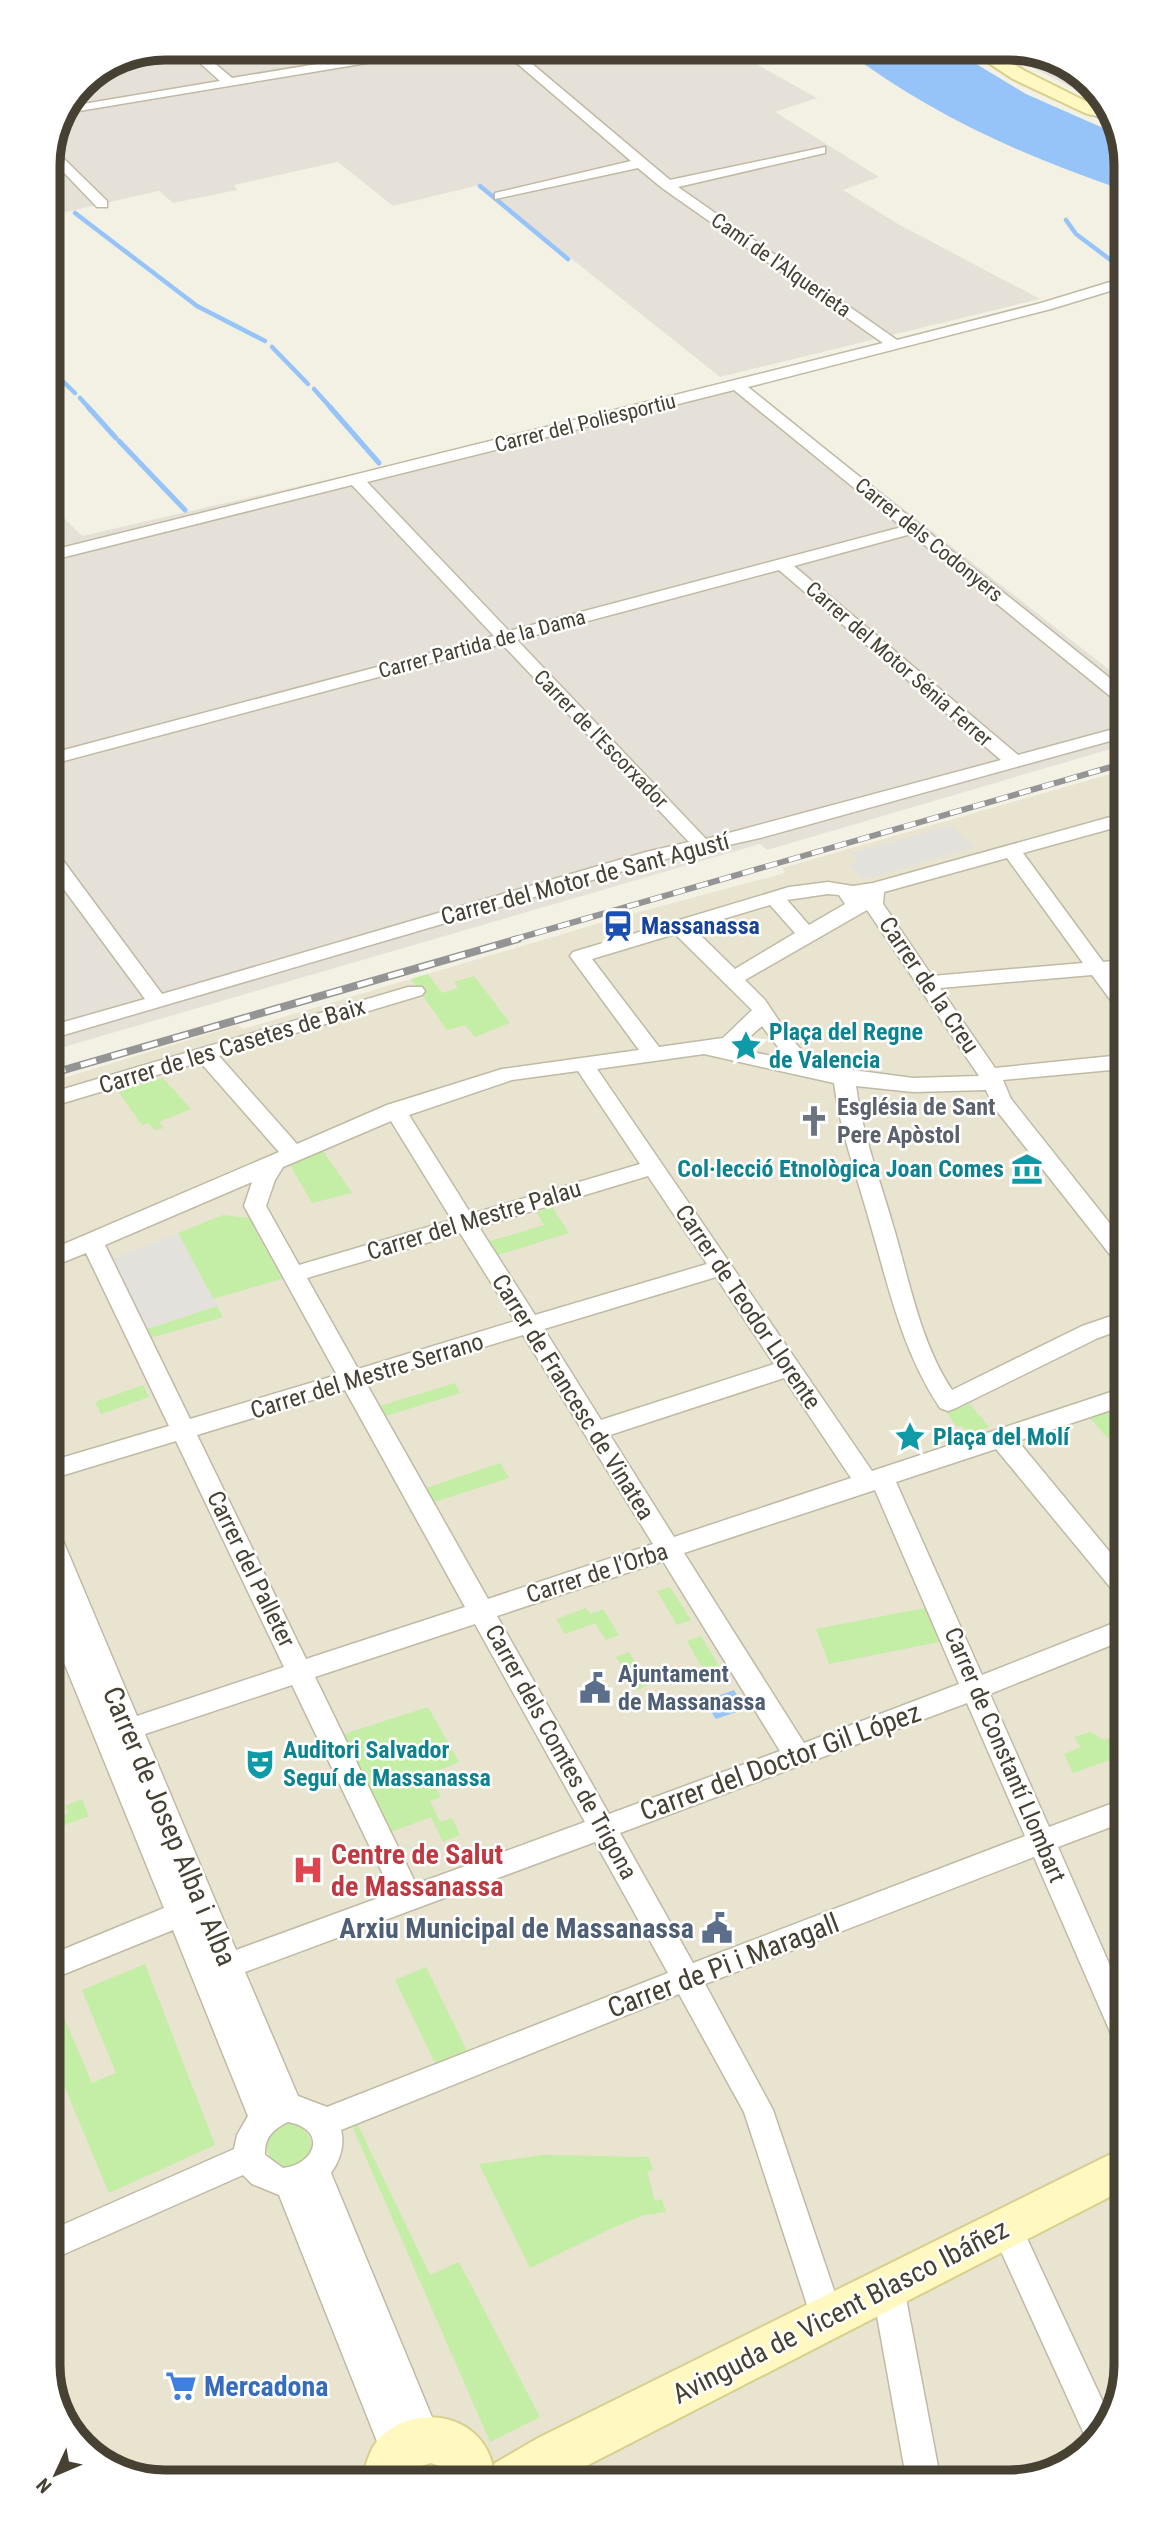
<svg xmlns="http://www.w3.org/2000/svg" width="1173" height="2530" font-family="'Roboto Condensed',sans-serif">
  <rect width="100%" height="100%" fill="#f3f1e3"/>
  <polygon fill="#e8e4d0" points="1121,771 1126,2365 1102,2436 1046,2476 157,2482 94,2459 54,2403 50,1082 238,1025 243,1029 613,919 785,873 782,868"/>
  <g fill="#e5e1d8">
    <polygon points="994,48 1016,48 1079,71 1102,103"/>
    <polygon points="731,50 817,98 775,112 879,177 843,190 898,224 1040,299 720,377 479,185 393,206 338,162 234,185 237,190 173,203 159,191 48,216 47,158 82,81 120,56"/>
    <polygon points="744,384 1121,679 1121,746 767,850 760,844 50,1051 48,502 82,536"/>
  </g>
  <g fill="#c4eda6">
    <polygon points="428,974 442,993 458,988 454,982 474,976 510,1023 475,1037 465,1025 447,1030 411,979"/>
    <polygon points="163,1078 191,1109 159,1122 164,1128 155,1130 148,1123 142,1125 118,1091"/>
    <polygon points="323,1151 352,1193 312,1203 290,1165"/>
    <polygon points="552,1207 569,1233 495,1256 487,1242 544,1225 536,1212"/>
    <polygon points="223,1215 249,1218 282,1279 213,1299 178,1233"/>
    <polygon points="217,1306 223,1317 150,1338 147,1329"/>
    <polygon points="455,1383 460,1393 386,1416 380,1406"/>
    <polygon points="143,1385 149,1397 101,1414 95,1402"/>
    <polygon points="970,1404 989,1427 970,1434 963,1427 956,1426 947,1413"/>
    <polygon points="1123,1405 1123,1454 1122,1454 1089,1417"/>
    <polygon points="500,1463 509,1478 434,1502 426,1488"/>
    <polygon points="670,1587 691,1620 677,1625 657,1591"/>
    <polygon points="586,1608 590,1614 603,1609 619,1635 606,1640 595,1623 565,1634 556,1619"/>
    <polygon points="925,1608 939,1642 829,1664 816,1629"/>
    <polygon points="701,1636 722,1671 707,1676 687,1641"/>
    <polygon points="629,1652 649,1685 637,1690 616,1657"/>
    <polygon points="428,1707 459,1762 430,1774 441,1797 430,1801 440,1822 452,1818 460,1835 443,1842 431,1817 391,1832 344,1734"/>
    <polygon points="1090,1732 1105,1740 1111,1737 1124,1755 1073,1773 1064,1754 1081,1747 1074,1737"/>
    <polygon points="82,1799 89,1816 52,1830 52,1819 68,1813 65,1806"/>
    <polygon points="145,1964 215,2145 109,2193 53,2059 53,2003 57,2001 92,2083 116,2073 82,1990"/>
    <polygon points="426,1967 467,2051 435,2063 395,1980"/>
    <polygon points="355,2119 430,2275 459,2262 540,2417 490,2442 350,2121"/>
    <circle cx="289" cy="2146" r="22"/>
    <polygon points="544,2155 649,2157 653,2170 647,2171 655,2201 662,2199 666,2212 644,2215 612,2228 530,2268 479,2164"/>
  </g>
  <g fill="#e3e1dc">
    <polygon points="951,825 974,847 863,880 848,865 859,862 851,853"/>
    <polygon points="178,1233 217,1306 147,1329 112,1259"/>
  </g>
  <g fill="#97c4f8">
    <path d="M950,48L1026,94L1119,135L1120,189C1021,155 927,113 844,49Z"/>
    <polygon points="734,1690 745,1709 716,1719 704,1701"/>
  </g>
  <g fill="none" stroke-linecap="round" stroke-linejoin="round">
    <g stroke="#97c4f8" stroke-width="4.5">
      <polyline points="480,186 568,259"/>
      <polyline points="75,213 197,306 265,341"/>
      <polyline points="1066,220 1076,234 1120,267"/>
      <polyline points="1117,278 1120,275"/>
      <polyline points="272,347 308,384"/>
      <polyline points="48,367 75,393"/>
      <polyline points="314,389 332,409"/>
      <polyline points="80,398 90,409"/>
    </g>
    <g stroke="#97c4f8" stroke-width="5">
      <polyline points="88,407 116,438"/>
      <polyline points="330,407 379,463"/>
      <polyline points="119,441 185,510"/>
    </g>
    <defs>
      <g id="street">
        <path d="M504,52H518L670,180L825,147V153L678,187L897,340L1041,303L1120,279V288L1051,309L748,387L1121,687V701L1115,700L911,534L794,566L1018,755L1121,727V738L760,838L657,861L50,1039V1026L145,999L49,869V849L56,851L162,994L646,852L689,842L502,644L49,765V754L494,636L352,485L49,561V551L883,343L662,188L638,168L495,199V193L631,161ZM734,390L902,527L509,631L367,482ZM779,570L1001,760L706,839L517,640Z"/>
        <polygon points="409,53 403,57 67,113 71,106 220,81 191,55 205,55 232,78 378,54"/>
        <polygon points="1092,105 1110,114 1119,128 1088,112 1086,109"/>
        <polygon points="52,147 107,201 107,207 97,207 48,156"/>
        <path d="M1121,814V826L1023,853L1103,962L1122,960V972L1111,973L1122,987V1008L1115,1006L1092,975L940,988L995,1068L1122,1055V1069L1003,1080L1011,1099L1123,1240V1264L1115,1261L993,1106L986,1090L913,1092L856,1086C862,1133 879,1177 892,1222C909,1278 919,1340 952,1390L1082,1326L1123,1312V1329L1098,1338L956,1408L948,1411L940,1408C902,1351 889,1288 870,1223C857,1176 840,1131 834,1083L704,1054L597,1069L872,1471L1123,1388V1406L1018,1441L1123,1568L1124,1596L1115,1593L996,1449L896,1482L982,1675L1124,1619V1640L990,1694L1049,1827L1124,1799V1822L1058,1847L1125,2000V2047L1115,2043L1034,1857L705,1984L773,2110L843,2317L838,2328L827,2332L816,2328L811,2317L744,2112L679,1994L341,2130C345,2145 340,2160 331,2173L441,2439L437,2451L425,2455L414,2451L410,2464L398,2468L386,2464L279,2195L252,2184L243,2175L53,2259V2229L234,2149L237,2135L248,2116L173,1930L52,1979V1954L164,1908L52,1633L51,1590L59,1593L51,1574V1534L60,1536L64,1543L137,1716L284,1667L176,1441L51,1479V1461L169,1426L86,1253L51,1267L50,1250L279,1152L200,1062L50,1107V1093L408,987H422L425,991L422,995L219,1056L297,1144L387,1105L502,1069L639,1050L570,956L573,952L789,887L828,882L853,886L873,883ZM1007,858L1083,963L932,976L883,904L884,892ZM828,894L839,895L845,904L809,925L787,900ZM770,905L795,933L735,969L693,928ZM867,910L979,1076L913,1078L815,1065L789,1036L765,1000L745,980ZM675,934L752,1010L723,1038L659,1047L592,959ZM762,1026L787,1059L742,1050L740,1045ZM578,1071L640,1164L471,1214L409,1115L512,1080ZM391,1121L452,1220L299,1265L266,1206L275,1180L283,1167ZM648,1176L707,1264L535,1315L479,1227ZM252,1182L244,1206L337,1375L190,1419L105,1245ZM460,1233L515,1321L358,1369L307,1278ZM716,1277L774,1364L601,1420L544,1329ZM523,1335L653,1544L488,1599L366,1383ZM784,1378L851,1478L674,1537L610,1435ZM345,1390L465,1607L306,1659L197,1435ZM875,1490L959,1684L804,1743L684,1553ZM663,1561L780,1751L609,1814L497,1616ZM475,1624L585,1822L416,1884L315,1677ZM292,1685L392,1893L236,1950L145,1734ZM967,1703L1025,1836L693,1963L620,1833ZM595,1842L668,1973L327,2107L298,2096L245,1972ZM288,2122C327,2129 317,2164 283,2168L265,2155C264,2138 273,2129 288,2122Z"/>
        <polygon points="1006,2213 1017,2217 1109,2415 1102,2436 1089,2445 990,2227 995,2217"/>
        <polygon points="888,2273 899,2277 904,2288 940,2477 906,2477 872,2288 877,2277"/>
        <polygon points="555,2439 567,2443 584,2480 550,2480 538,2455 543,2443"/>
      </g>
      <g id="secondary">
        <polygon points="966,48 987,48 1025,71 1101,109 1092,115 1085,113 1013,79"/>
        <path d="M1125,2147V2189L559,2480H447L442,2467L431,2463L418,2467L409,2481H361C366,2465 370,2444 385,2433C423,2403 483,2417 493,2467L495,2463L538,2438Z"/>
      </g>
    </defs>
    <use href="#street" stroke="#c0baa4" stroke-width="3"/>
    <use href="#secondary" stroke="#d8cf8d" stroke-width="4"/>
    <use href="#street" fill="#fff" fill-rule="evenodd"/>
    <use href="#secondary" fill="#fff8c1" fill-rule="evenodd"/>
    <defs>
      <polyline id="rail-far1" points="512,940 1121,764"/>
      <polyline id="rail" points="50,1074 518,939"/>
    </defs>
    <use href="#rail-far1" stroke="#949494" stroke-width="6"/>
    <use href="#rail" stroke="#949494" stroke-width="8"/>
    <use href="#rail-far1" stroke="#fff" stroke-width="4.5" stroke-dasharray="12" stroke-linecap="butt"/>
    <use href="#rail" stroke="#fff" stroke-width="5" stroke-dasharray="16" stroke-linecap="butt"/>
  </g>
  <defs>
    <symbol id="station-bare" viewBox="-9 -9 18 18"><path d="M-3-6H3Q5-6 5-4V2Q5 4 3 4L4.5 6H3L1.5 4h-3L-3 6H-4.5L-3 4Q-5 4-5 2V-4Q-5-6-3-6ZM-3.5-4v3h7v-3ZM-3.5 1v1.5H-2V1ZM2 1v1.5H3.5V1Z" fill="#1a4fb4" stroke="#fff" stroke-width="2.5" paint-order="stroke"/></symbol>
    <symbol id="sight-bare" viewBox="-9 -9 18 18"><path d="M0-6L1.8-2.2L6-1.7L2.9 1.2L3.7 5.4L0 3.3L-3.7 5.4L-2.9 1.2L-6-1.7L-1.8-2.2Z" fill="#0f9aa8" stroke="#fff" stroke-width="2.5" paint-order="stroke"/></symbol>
    <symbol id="church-bare" viewBox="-9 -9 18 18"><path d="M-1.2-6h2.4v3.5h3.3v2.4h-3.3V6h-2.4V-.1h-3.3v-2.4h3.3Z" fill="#6b7280" stroke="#fff" stroke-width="2.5" paint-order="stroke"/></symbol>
    <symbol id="museum-bare" viewBox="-9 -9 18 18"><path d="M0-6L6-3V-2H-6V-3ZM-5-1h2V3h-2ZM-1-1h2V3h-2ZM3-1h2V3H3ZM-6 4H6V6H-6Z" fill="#0f9aa8" stroke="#fff" stroke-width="2.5" paint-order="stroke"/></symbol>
    <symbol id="civic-bare" viewBox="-9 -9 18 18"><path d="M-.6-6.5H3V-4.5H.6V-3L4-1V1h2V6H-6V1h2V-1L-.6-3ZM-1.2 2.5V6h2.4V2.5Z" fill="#5c6f8a" stroke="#fff" stroke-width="2.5" paint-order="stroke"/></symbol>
    <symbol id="theatre-bare" viewBox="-9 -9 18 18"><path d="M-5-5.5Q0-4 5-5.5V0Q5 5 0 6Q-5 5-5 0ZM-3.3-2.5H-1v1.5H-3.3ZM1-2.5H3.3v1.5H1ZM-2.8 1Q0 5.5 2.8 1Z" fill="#0f9aa8" stroke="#fff" stroke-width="2.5" paint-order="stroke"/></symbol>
    <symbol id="hospital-bare" viewBox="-9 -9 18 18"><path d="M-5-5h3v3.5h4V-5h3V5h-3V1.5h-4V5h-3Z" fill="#e0444e" stroke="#fff" stroke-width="2.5" paint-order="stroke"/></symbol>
    <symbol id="supermarket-bare" viewBox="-9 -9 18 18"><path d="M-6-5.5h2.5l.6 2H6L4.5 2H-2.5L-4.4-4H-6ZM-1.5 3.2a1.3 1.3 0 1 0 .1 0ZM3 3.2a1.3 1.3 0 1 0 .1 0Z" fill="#3f7fe0" stroke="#fff" stroke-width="2.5" paint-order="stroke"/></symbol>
  </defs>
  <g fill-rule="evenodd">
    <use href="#station-bare" x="596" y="904" width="44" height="44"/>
    <use href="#sight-bare" x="724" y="1024" width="44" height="44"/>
    <use href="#church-bare" x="792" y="1099" width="44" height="44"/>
    <use href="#museum-bare" x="1005" y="1147" width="44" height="44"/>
    <use href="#sight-bare" x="888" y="1415" width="44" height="44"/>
    <use href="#civic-bare" x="573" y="1666" width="44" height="44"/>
    <use href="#theatre-bare" x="238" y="1742" width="44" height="44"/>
    <use href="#hospital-bare" x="286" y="1848" width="44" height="44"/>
    <use href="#civic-bare" x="695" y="1906" width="44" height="44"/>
    <use href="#supermarket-bare" x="159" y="2364" width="44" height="44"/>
  </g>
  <g text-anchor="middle" stroke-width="5" stroke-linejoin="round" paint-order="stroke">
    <g font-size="21" fill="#464132" stroke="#fff">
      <text transform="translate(781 265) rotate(35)" y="7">Camí de l'Alquerieta</text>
      <text transform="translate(585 423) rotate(-14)" y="7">Carrer del Poliesportiu</text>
      <text transform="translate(929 540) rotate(39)" y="7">Carrer dels Codonyers</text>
      <text transform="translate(482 644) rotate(-15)" y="7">Carrer Partida de la Dama</text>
      <text transform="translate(899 664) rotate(41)" y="7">Carrer del Motor Sénia Ferrer</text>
      <text transform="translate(601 739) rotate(46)" y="7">Carrer de l'Escorxador</text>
    </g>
    <g font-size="24" fill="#464132" stroke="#fff">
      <text transform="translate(585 879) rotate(-15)" y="8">Carrer del Motor de Sant Agustí</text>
      <text transform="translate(929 985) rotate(56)" y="8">Carrer de la Creu</text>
      <text transform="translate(232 1046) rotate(-17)" y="8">Carrer de les Casetes de Baix</text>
      <text transform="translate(474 1220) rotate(-17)" y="8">Carrer del Mestre Palau</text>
      <text transform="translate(748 1307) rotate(56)" y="8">Carrer de Teodor Llorente</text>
      <text transform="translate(367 1376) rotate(-17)" y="8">Carrer del Mestre Serrano</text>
      <text transform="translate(573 1397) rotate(58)" y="8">Carrer de Francesc de Vinatea</text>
      <text transform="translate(251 1569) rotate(64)" y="8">Carrer del Palleter</text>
      <text transform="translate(597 1573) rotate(-18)" y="8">Carrer de l'Orba</text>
      <text transform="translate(561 1752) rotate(61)" y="8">Carrer dels Comtes de Trigona</text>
      <text transform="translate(1005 1755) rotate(67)" y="8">Carrer de Constantí Llombart</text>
    </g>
    <g font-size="24" font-weight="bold" fill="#164399" stroke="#fff" text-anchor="start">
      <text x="641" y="934">Massanassa</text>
    </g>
    <g font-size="24" font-weight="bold" fill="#0d838f" stroke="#fff" text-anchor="start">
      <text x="769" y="1040">Plaça del Regne<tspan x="769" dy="28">de Valencia</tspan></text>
      <text x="1004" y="1177" text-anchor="end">Col·lecció Etnològica Joan Comes</text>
      <text x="933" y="1445">Plaça del Molí</text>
      <text x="283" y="1758">Auditori Salvador<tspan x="283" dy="28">Seguí de Massanassa</tspan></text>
    </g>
    <g font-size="24" font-weight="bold" fill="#5b616d" stroke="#fff" text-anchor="start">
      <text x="837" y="1115">Església de Sant<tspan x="837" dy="28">Pere Apòstol</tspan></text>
    </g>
    <g font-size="24" font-weight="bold" fill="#4e5e75" stroke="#fff" text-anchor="start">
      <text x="618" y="1682">Ajuntament<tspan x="618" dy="28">de Massanassa</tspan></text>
    </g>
    <g font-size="28" fill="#464132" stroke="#fff">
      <text transform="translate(780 1761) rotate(-20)" y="10">Carrer del Doctor Gil López</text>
      <text transform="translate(170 1826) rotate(67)" y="10">Carrer de Josep Alba i Alba</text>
      <text transform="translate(723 1965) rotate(-21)" y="10">Carrer de Pi i Maragall</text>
      <text transform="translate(840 2311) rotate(-27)" y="10">Avinguda de Vicent Blasco Ibáñez</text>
    </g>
    <g font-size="28" font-weight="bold" fill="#be3a42" stroke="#fff" text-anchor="start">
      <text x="331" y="1864">Centre de Salut<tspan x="331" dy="32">de Massanassa</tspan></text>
    </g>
    <g font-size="28" font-weight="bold" fill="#4e5e75" stroke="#fff" text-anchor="end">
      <text x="694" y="1938">Arxiu Municipal de Massanassa</text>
    </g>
    <g font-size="28" font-weight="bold" fill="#366cbe" stroke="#fff" text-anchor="start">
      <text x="204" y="2396">Mercadona</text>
    </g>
  </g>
  <path d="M0 0H1173V2530H0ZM165 60H1009A105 105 0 0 1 1114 165V2365A105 105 0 0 1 1009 2470H165A105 105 0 0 1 60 2365V165A105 105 0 0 1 165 60Z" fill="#fff" fill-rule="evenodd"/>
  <path fill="none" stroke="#464132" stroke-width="9" d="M165 60H1009A105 105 0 0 1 1114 165V2365A105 105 0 0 1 1009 2470H165A105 105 0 0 1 60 2365V165A105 105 0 0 1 165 60Z"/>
  <g transform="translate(56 2474) rotate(226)" stroke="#ffffff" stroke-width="5" paint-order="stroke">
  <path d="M0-5L12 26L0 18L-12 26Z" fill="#464132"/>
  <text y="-10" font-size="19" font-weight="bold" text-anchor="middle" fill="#464132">N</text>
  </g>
</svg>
